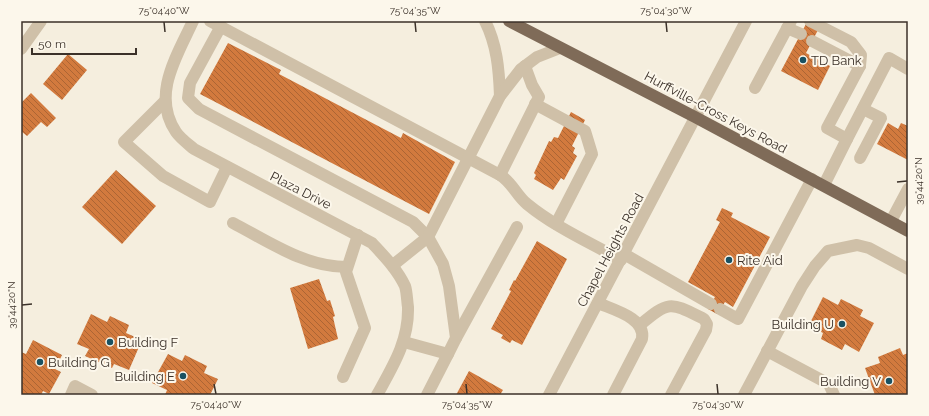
<svg xmlns="http://www.w3.org/2000/svg" width="929" height="416" font-family="Raleway,sans-serif">
  <defs>
    <pattern id="building-back-hatch" width="6" height="6" patternUnits="userSpaceOnUse"><rect width="6" height="6" fill="#d27a3e"/><path d="M-1 5l2 2M0 0l6 6M5-1l2 2" fill="none" stroke="#ac6534"/></pattern>
  </defs>
  <rect width="100%" height="100%" fill="#f5eede"/>
  <g fill="url(#building-back-hatch)">
    <polygon points="806,24 818,30 806,53 830,66 818,90 781,71"/>
    <polygon points="228,43 281,70 279,74 401,138 403,133 455,162 429,214 200,94"/>
    <polygon points="68,54 87,70 62,100 43,84"/>
    <polygon points="31,93 56,118 47,127 41,122 27,136 21,131 21,103"/>
    <polygon points="571,112 585,120 572,146 575,148 573,153 577,156 564,180 561,178 553,190 534,179 536,175 534,173 549,141 551,142 554,137 558,138"/>
    <polygon points="888,123 898,129 901,123 908,126 908,160 877,144"/>
    <polygon points="116,170 156,206 122,244 82,207"/>
    <polygon points="722,208 733,213 731,217 770,237 733,307 725,302 717,314 708,309 715,297 688,282 720,222 716,220"/>
    <polygon points="537,241 567,259 522,345 512,340 510,343 501,338 503,335 491,329 511,291 509,290 514,280 515,281"/>
    <polygon points="319,279 327,301 330,300 335,316 333,317 338,339 308,349 290,288"/>
    <polygon points="823,297 838,305 841,299 863,310 860,316 874,323 859,352 845,344 842,350 821,339 823,333 809,325"/>
    <polygon points="91,314 107,322 110,316 129,325 126,333 142,340 129,370 114,364 112,368 85,356 89,349 77,344"/>
    <polygon points="33,340 62,355 55,369 61,372 49,394 43,391 41,395 21,395 21,352 26,354"/>
    <polygon points="900,348 903,355 908,353 908,393 904,395 892,394 875,395 865,368 880,363 878,357"/>
    <polygon points="168,354 182,361 185,355 207,366 204,373 218,379 210,395 165,395 167,390 152,383"/>
    <polygon points="469,371 503,390 500,395 456,395"/>
  </g>
  <g fill="none" stroke-linecap="round" stroke-linejoin="round">
    <g stroke="#cfc0a8" stroke-width="12">
      <path d="M193,21C177,56 151,95 176,132C180,138 188,144 194,149L372,243C384,256 397,269 405,286C407,292 407,301 408,307C409,341 393,366 377,395"/>
      <path d="M210,21L500,175C512,182 516,195 527,204C555,227 589,242 621,260"/>
      <path d="M485,21C497,45 499,69 500,96"/>
      <polyline points="810,21 851,42 861,55 860,66 827,128 847,139 824,185"/>
      <polyline points="221,26 190,83 188,98 199,109 413,222 428,237 443,264 449,286 456,338 448,354 404,342"/>
      <polyline points="787,28 801,34"/>
      <polyline points="812,41 860,66"/>
      <polyline points="21,49 41,21"/>
      <polyline points="755,88 791,21"/>
      <polyline points="165,101 124,142 163,176 210,202 227,167"/>
      <polyline points="535,104 585,131 592,154 556,224"/>
      <polyline points="847,139 889,58 908,69"/>
      <polyline points="860,158 881,118 863,109"/>
      <polyline points="500,175 539,97 532,85 525,66"/>
      <polyline points="891,221 908,189"/>
      <path d="M233,223C269,242 305,267 347,267"/>
      <polyline points="624,254 711,304"/>
      <polyline points="393,265 428,237 500,96 521,69 537,57 560,48"/>
      <path d="M598,303C614,310 646,318 642,339L613,395"/>
      <polyline points="720,309 738,319 812,179"/>
      <path d="M640,325C670,300 670,302 704,319L707,324L706,330L671,395"/>
      <polyline points="456,338 517,227"/>
      <polyline points="767,351 829,384 834,395"/>
      <polyline points="343,377 365,328 346,272 358,235"/>
      <polyline points="71,395 75,386 92,395"/>
      <polyline points="427,395 448,354"/>
      <polyline points="549,395 746,21"/>
      <polyline points="744,395 802,286 815,266 828,251 857,245 869,248 908,269"/>
    </g>
    <polyline stroke="#7f6b58" stroke-width="12" points="509,21 695,117 908,231"/>
  </g>
  <path fill="none" stroke="#3b3129" stroke-width="1.5" d="M164,22L165,32M415,22L416,32M666,22L667,32M897,182L907,181M22,305L32,304M214,384L216,394M466,384L467,394M717,384L718,394"/>
  <g fill="#195162" stroke="#fcf7eb" stroke-width="1.5">
    <circle cx="803" cy="60" r="4"/>
    <circle cx="729" cy="260" r="4"/>
    <circle cx="842" cy="324" r="4"/>
    <circle cx="110" cy="342" r="4"/>
    <circle cx="40" cy="362" r="4"/>
    <circle cx="183" cy="376" r="4"/>
    <circle cx="889" cy="381" r="4"/>
  </g>
  <g text-anchor="middle" stroke-width="4" stroke-linejoin="round" paint-order="stroke">
    <g font-size="13" fill="#3b3129" stroke="#fcf7eb" text-anchor="start">
      <text x="811" y="65">TD Bank</text>
      <text x="737" y="265">Rite Aid</text>
      <text x="834" y="329" text-anchor="end">Building U</text>
      <text x="118" y="347">Building F</text>
      <text x="48" y="367">Building G</text>
      <text x="175" y="381" text-anchor="end">Building E</text>
      <text x="881" y="386" text-anchor="end">Building V</text>
    </g>
    <g font-size="13" fill="#3b3129" stroke="#fcf7eb">
      <text transform="translate(716 112) rotate(28)" y="5">Hurffville-Cross Keys Road</text>
      <text transform="translate(301 190) rotate(27)" y="5">Plaza Drive</text>
      <text transform="translate(610 250) rotate(-62)" y="5">Chapel Heights Road</text>
    </g>
  </g>
  <rect width="929" height="416" fill="none" stroke="#fcf7eb" stroke-width="44"/>
  <path d="M32 48v6h104v-6" fill="none" stroke="#3b3129" stroke-width="2"/>
  <text x="38" y="48" font-size="12" fill="#3b3129" stroke="#fcf7eb" stroke-width="3" paint-order="stroke">50 m</text>
  <rect x="22" y="22" width="885" height="372" fill="none" stroke="#3b3129" stroke-width="1.5"/>
  <g font-size="10" text-anchor="middle" fill="#3b3129">
    <text x="164" y="14">75°04'40"W</text>
    <text x="415" y="14">75°04'35"W</text>
    <text x="666" y="14">75°04'30"W</text>
    <text transform="translate(918 181) rotate(-90)" y="4">39°44'20"N</text>
    <text transform="translate(11 305) rotate(-90)" y="4">39°44'20"N</text>
    <text x="216" y="408">75°04'40"W</text>
    <text x="467" y="408">75°04'35"W</text>
    <text x="718" y="408">75°04'30"W</text>
  </g>
</svg>
